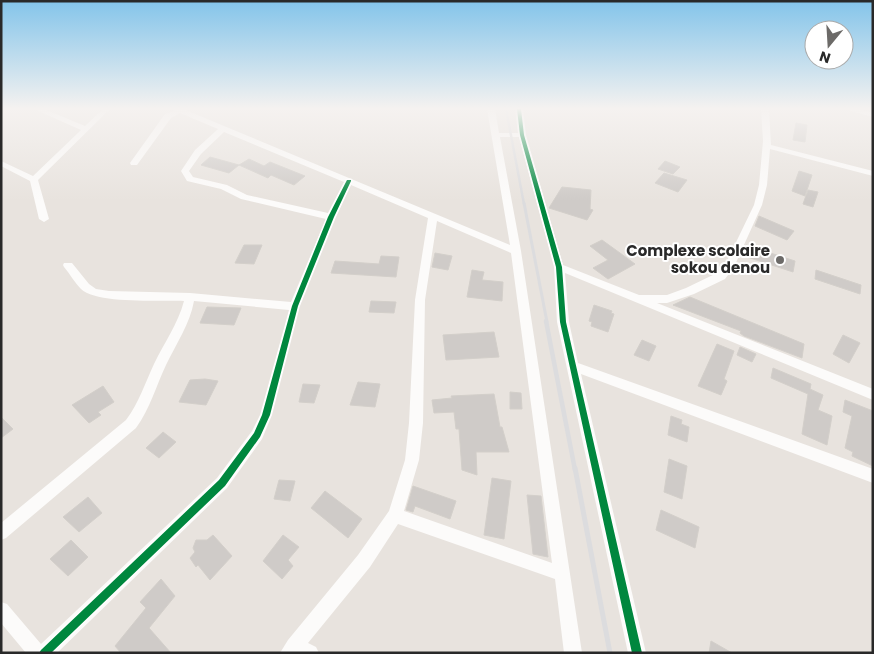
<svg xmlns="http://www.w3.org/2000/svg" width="874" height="654" font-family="Poppins,sans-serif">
  <rect width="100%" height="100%" fill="#e8e3de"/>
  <g fill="#cfcbc8" stroke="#d3cfca">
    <polygon points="796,123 807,125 805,142 793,140"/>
    <polygon points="210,157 239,165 249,159 264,166 270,162 305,176 294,185 271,175 268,178 239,165 229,173 201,165"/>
    <polygon points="665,161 680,167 673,174 658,169"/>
    <polygon points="799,171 812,175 805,196 792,191"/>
    <polygon points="664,173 687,180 678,192 655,183"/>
    <polygon points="562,187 591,190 590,209 593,210 587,220 549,208"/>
    <polygon points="808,190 818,192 813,207 803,204"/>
    <polygon points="759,216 794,231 787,240 755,226"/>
    <polygon points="602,240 620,253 635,264 608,279 593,268 608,260 590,246"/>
    <polygon points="244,245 262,245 254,264 235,263"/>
    <polygon points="746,245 795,261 793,272 741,255"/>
    <polygon points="435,253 452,256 448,270 432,267"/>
    <polygon points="381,256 399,257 396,277 331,273 335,261 379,264"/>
    <polygon points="472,270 484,272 482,280 503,282 502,301 467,297"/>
    <polygon points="816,270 861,285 860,294 815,279"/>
    <polygon points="690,297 804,344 802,358 744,336 740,333 741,331 673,305"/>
    <polygon points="371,301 396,302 394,313 369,312"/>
    <polygon points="594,305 612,311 611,313 614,314 608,332 591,326 592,322 589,321"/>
    <polygon points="207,307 241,308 234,325 200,323"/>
    <polygon points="494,332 499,357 446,360 443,335"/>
    <polygon points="843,335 860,343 849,363 833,354"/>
    <polygon points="642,340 656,346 649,361 634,355"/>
    <polygon points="717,344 734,351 724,379 727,381 721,395 698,386"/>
    <polygon points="740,347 756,354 752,362 737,355"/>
    <polygon points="773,368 811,384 810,389 823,395 818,410 832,416 827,445 802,434 808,394 771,378"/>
    <polygon points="205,379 218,381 206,405 179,402 190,380"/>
    <polygon points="358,382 380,384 375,407 350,405"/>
    <polygon points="303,384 320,385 314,403 299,402"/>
    <polygon points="103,386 114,402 98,412 101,415 89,423 72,405"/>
    <polygon points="510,392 521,393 522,409 510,409"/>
    <polygon points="494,394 500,427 502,427 509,452 476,452 477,475 462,470 459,429 456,429 454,412 434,413 432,400 452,398 451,396"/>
    <polygon points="845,400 873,411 873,466 852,456 853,452 845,448 852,416 843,412"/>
    <polygon points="671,416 682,420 681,424 689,427 687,442 668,435"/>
    <polygon points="1,417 13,429 1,438"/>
    <polygon points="163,432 176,442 159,458 146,448"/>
    <polygon points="669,459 687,466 682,499 664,492"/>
    <polygon points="492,478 511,481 504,539 484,535"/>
    <polygon points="279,480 295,481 290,501 274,499"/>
    <polygon points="413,486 456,501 450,519 415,506 413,512 406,510"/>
    <polygon points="325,491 362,519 348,538 311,508"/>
    <polygon points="527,495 541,496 548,557 533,554"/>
    <polygon points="88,497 102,513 79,532 63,517"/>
    <polygon points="661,510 699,527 695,548 656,530"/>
    <polygon points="213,535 232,556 210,580 198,565 196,567 190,558 195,552 193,548 196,540 207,540"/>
    <polygon points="283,535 299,547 288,560 293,566 282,579 263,561"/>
    <polygon points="71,540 88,557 68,576 50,559"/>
    <polygon points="161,579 175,596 149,628 171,653 121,653 115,646 146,608 140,602"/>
    <polygon points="711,641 732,653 709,653"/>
  </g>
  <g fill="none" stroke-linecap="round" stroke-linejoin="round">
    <g fill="#fcfbfa" fill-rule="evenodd">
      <polygon points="34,109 44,109 85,126 103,109 110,109 38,180 49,219 44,222 39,219 30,181 1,166 1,161 33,176 81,130"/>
      <path d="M173,109H183L510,245L487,109H495L499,133H518L515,109H523L526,135L563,265L639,295H667L686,288L717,273L726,263L754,205L759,185L763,141L761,109H769L771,145L873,171V176L770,149L767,185L762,205L734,267L725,279L694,294L667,303H657L873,389V400L565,273L569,322L578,363L873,469V483L581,374L646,653H628L557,322L554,267L519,137H500L521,251L582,653H564L555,579L398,524L370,567L308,643L316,647L319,653H280L288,640L358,555L389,511L405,460L409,423L415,300L428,218L351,185L336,217L300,306L272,415L262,439L227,488L57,653H26L1,623V602L7,604L41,644L217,478L252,431L260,415L289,310L194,301C190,324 176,344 166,365C156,386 150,409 136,428L6,538L1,540V523L126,420C139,403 145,383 154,364C164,343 178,324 184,301C161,300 96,304 81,289C75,283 70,274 64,267L63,265L64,263H72L89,284L96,289L109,291L190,293L291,302L326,219L241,199L221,189L187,181L181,171L195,150L218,129L180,113L171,118L137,165H131L130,163L165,114L174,111ZM224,132L344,182L328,213L247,195L227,185L193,177L189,171L201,154ZM437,221L511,253L552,563L404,511L419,460L423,423L425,300Z"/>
      <polygon points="844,109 857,109 873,113 873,117"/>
    </g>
    <polyline stroke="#dcdcde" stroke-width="2.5" points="506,109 524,204"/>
    <polyline stroke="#dcdcde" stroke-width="3" points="524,203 547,322"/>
    <polyline stroke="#dcdcde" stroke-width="4.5" points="546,321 575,470"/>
    <polyline stroke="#dcdcde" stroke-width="5" points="575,468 610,653"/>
    <defs>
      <g id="cycleway">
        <polygon points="517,109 521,109 524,135 562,267 566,322 642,653 632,653 560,322 556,267 520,135"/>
        <polygon points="347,180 351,180 351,181 334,217 298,306 270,415 260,437 225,486 51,653 39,653 41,650 219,480 254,433 262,415 292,306 328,217"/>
      </g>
    </defs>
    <use href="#cycleway" stroke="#fff" stroke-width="3"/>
    <use href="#cycleway" fill="#00873e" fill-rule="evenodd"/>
  </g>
  <linearGradient id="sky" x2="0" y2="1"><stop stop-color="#83c4ea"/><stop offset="0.54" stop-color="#f5f2f0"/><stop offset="1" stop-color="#f5f2f0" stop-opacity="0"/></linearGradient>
  <rect width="874" height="201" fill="url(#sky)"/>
  <circle fill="#6c6a68" stroke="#fff" stroke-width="2" cx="780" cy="260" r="5"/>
  <g text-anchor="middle" stroke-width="4" stroke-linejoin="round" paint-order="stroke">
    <g font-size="15" font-weight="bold" fill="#292929" stroke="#fff" text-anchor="end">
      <text x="770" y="256">Complexe scolaire<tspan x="770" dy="17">sokou denou</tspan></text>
    </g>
  </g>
  <rect width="874" height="654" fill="none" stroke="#292929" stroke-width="5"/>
  <g transform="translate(829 45) rotate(198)"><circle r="24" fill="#ffffff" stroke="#a9a9a9"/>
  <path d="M0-4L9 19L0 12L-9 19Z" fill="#6c6a68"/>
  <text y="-8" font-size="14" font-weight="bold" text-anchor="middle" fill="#292929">N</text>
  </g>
</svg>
